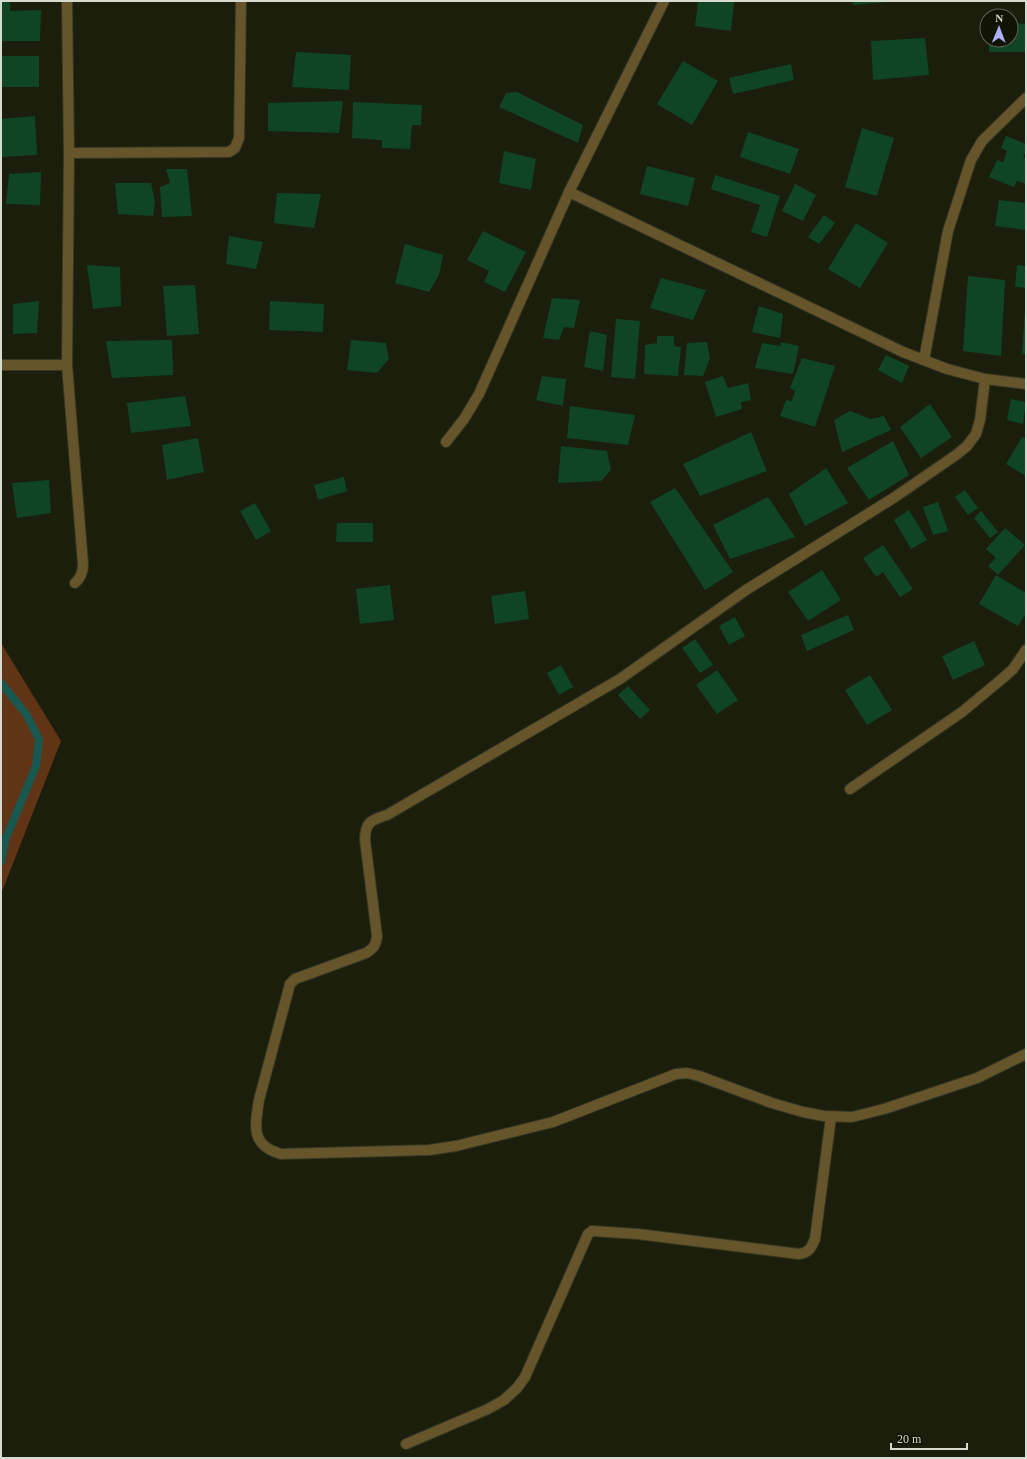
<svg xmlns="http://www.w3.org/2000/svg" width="1027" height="1459" font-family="Georgia,serif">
  <rect width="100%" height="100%" fill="#1a1e0a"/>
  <polygon fill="#603414" points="1,643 61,741 1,894"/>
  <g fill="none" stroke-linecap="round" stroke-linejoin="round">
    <polyline stroke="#195851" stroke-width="8" points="1,683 26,714 39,739 36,766 6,838 1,861"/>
  </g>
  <g fill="#104523">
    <polygon points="1,1 10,1 10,11 41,10 40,41 1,41"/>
    <polygon points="698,1 734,2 731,31 695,26"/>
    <polygon points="853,1 888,1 888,2 853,5"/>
    <polygon points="1011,23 1026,24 1026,52 989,52 989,40 1011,40"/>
    <polygon points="925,38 929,75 873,80 871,41"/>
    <polygon points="296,52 351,55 349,90 292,87"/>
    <rect x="1" y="56" width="38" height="31"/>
    <polygon points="683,61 718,81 692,125 657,104"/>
    <polygon points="791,64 794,80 733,94 729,78"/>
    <polygon points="517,92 583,125 578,143 499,107 506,93"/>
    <polygon points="343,101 339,133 268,131 268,103"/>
    <polygon points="353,102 422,105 421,125 412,125 410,149 382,148 382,140 352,138"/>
    <polygon points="35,116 37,155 1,157 1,119"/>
    <polygon points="862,128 894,138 877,196 845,187"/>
    <polygon points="748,132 799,149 790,174 740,157"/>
    <polygon points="1006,136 1026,144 1026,151 1023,158 1026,159 1026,184 1017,181 1014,187 989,177 997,160 1003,162 1007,151 1001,148"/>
    <polygon points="504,151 536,159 531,190 499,183"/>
    <polygon points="647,166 695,178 688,206 640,194"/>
    <polygon points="166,169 187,169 192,216 162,217 160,187 170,183"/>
    <polygon points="41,172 40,205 6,204 9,174"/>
    <polygon points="715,175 780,196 767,237 751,232 760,205 711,189"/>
    <polygon points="115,183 151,183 155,202 153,216 118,214"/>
    <polygon points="795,184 816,195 803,221 782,211"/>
    <polygon points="277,193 321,194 314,228 274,223"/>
    <polygon points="999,200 1026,203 1026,230 995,226"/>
    <polygon points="824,215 835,223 819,244 808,237"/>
    <polygon points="856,223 888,243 860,288 828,269"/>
    <polygon points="483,231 526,252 505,292 484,282 489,271 467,260"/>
    <polygon points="229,236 263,242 256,269 226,264"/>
    <polygon points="405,244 443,255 439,275 429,292 395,283"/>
    <polygon points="87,265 120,267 121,306 93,309"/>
    <polygon points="1017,265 1026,266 1026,288 1015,287"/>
    <polygon points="968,276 1005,280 1001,356 963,351"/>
    <polygon points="661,278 706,290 693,320 650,308"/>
    <polygon points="195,285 199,334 167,336 163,286"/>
    <polygon points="552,298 580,300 574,328 564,327 559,340 543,338"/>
    <polygon points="39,301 37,333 13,334 13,304"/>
    <polygon points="270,301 324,304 323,332 269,330"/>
    <polygon points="759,306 783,314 780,338 752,332"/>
    <polygon points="1025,309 1026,309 1026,354 1022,354"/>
    <polygon points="616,319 640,321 635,379 611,377"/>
    <polygon points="590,331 607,335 603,371 584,367"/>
    <polygon points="657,336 674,336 674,346 681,347 678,376 644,374 645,345 657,343"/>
    <polygon points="172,340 173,375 112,378 106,341"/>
    <polygon points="351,340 386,343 389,359 377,373 347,370"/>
    <polygon points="707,342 710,358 703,376 684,375 687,343"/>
    <polygon points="781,342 799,346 793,374 755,368 762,343 781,346"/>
    <polygon points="886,355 909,366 902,383 878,370"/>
    <polygon points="802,358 835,366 815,427 780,416 786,400 792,401 795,391 790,388"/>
    <polygon points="542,376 566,379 563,406 536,400"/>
    <polygon points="723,376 728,388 748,383 751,400 741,402 742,409 716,417 705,382"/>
    <polygon points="185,396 191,426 131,433 127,403"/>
    <polygon points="1011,399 1026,402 1023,424 1007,420"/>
    <polygon points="930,404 952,437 921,458 900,427"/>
    <polygon points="570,406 635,415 628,445 567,438"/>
    <polygon points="850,411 871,419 884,416 891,430 842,452 834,420"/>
    <polygon points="751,432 767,471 700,496 683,464"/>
    <polygon points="1022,437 1026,439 1026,476 1006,464"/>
    <polygon points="198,438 204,472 167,480 162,445"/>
    <polygon points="893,441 909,475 869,500 847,468"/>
    <polygon points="561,446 607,451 611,470 601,481 558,483"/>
    <polygon points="826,468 848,503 805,526 789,494"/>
    <polygon points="344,477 347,491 318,500 314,485"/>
    <polygon points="49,480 51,513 17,518 12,483"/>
    <polygon points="675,488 733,572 705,590 650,502"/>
    <polygon points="965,490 978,508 968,515 955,497"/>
    <polygon points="768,497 795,537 730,559 713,525"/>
    <polygon points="938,502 948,531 933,535 923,507"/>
    <polygon points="255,503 271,531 256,540 240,511"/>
    <polygon points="909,510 927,540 911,549 894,520"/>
    <polygon points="981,511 998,532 990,538 974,518"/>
    <polygon points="337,523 373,523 373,542 336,542"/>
    <polygon points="1005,528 1025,545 998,575 988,566 996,558 986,549"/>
    <polygon points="883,545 913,589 900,597 883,572 876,577 863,558"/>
    <polygon points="822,570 841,600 808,621 788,592"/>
    <polygon points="996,575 1026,593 1026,613 1018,626 979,604"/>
    <polygon points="390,585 394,620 360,624 356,589"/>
    <polygon points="525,591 529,619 495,624 491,596"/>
    <polygon points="848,615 854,630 807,651 801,635"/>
    <polygon points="735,617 745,636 729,645 719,626"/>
    <polygon points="695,639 713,665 700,673 682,648"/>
    <polygon points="974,641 985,665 953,680 942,656"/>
    <polygon points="561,665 573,687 559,695 547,673"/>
    <polygon points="717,670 738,700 717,714 696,685"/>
    <polygon points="870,675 892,710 867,725 845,690"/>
    <polygon points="628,686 650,710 640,719 618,695"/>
  </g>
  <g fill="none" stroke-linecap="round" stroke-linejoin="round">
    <defs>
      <polyline id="service" points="924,360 948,231 971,160 982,141 1026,98"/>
      <g id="minor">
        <path d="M67,1L69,153L67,365L83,564C83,572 81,578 75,583"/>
        <polyline points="69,153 229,152 235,148 239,138 241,1"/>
        <polyline points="569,192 903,352 947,369 985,379 1026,384"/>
        <polyline points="1,365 67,365"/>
        <path d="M985,379L980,420L976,434L967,446L956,455L895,497L746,590L620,679L387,815C371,820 365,822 365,840L377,936C376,945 374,948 366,953L295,979L290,984L259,1100C255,1126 250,1145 281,1154L429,1150L456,1146L553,1122L676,1074L687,1073L699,1076L772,1103L803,1112L824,1116L852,1117L884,1109L977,1078L1026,1054"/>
        <polyline points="446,442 464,419 479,394 569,192 664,1"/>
        <polyline points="850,789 962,712 1003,678 1013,669 1026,650"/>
        <path d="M406,1444L488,1409L504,1400L517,1388L525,1377L588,1234L592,1231L638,1234L799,1254C809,1253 811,1248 815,1239L831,1117"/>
      </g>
    </defs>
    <use href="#service" stroke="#343825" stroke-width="12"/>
    <use href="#minor" stroke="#343825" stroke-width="12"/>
    <use href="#service" stroke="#66542b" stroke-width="10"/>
    <use href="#minor" stroke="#66542b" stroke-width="10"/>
  </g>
  <rect width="1027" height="1459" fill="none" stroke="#d7dace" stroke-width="4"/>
  <g transform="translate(999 28) rotate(1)"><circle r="19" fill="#111403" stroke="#606354"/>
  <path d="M0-3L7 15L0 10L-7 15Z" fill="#acaffb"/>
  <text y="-6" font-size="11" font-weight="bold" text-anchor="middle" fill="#d7dace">N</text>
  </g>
  <path d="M891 1443v6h76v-6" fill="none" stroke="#d7dace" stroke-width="2"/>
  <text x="897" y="1443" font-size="12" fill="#d7dace" stroke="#111403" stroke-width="3" paint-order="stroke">20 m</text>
</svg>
